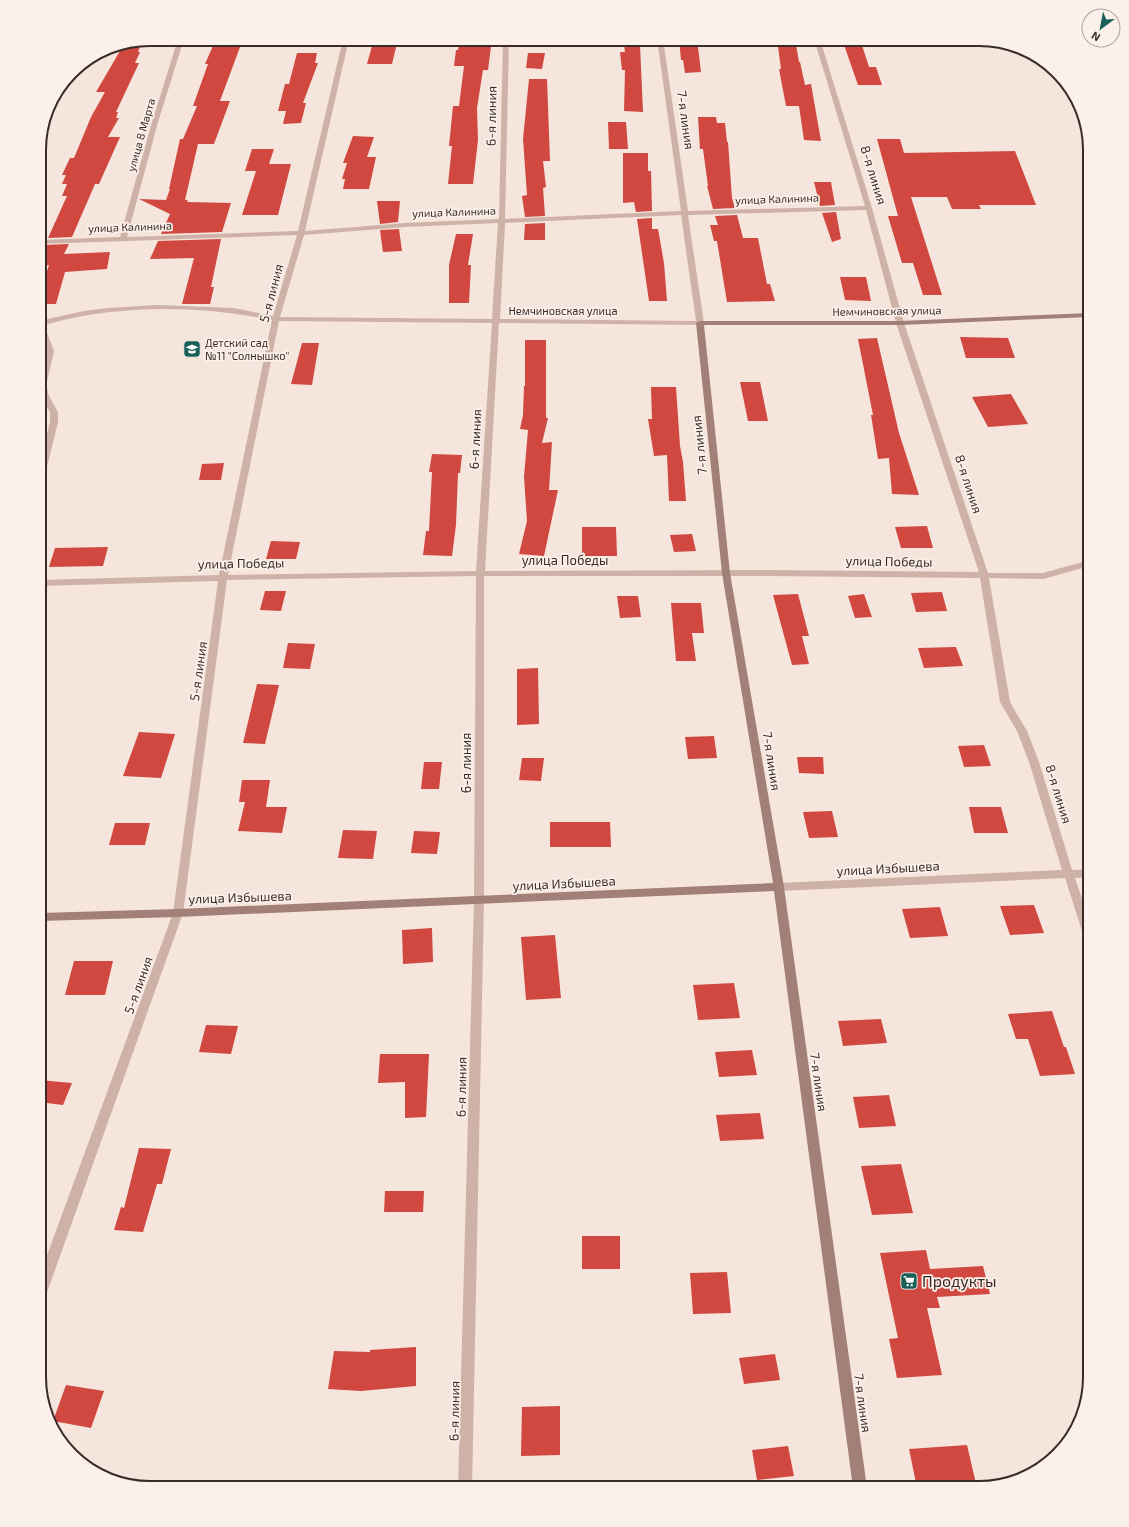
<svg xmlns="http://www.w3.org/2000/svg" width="1129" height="1527" font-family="'Exo 2',sans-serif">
  <rect width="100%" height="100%" fill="#f5e5dd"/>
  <g fill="#d0483f">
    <polygon points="216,39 243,39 220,101 230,101 214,144 198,144 185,200 188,200 187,202 231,203 222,232 161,234 170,214 139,199 166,200 170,189 169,189 180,139 183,139 197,106 193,106 208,64 205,64"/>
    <polygon points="374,39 398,39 392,64 367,64"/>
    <polygon points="466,39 492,39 488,70 483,70 477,108 478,140 473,184 448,184 452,146 449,146 453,106 459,106 464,66 454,66 456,50 458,50 459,45 465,45"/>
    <polygon points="679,39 697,39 701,72 685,73 683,60 681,60"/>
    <polygon points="777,39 795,39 799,62 800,62 805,85 811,84 821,141 804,140 799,106 786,106 779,69 781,69"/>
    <polygon points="842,39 860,39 869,67 876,67 882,85 858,85"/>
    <polygon points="142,41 138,52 140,52 135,63 139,63 116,112 118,112 116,118 119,118 108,137 120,137 99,184 95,184 72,237 48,238 67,196 62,196 67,184 62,184 66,175 62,175 70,158 74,158 91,117 105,92 96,92 124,44"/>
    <polygon points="624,45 640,45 643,112 624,111 625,70 622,70 620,52 625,52"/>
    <polygon points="297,53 317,53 315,63 318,63 303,103 306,103 301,123 283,124 286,111 278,111 285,84 289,84"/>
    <polygon points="528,53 545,53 542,69 526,68"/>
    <polygon points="529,79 547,79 550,161 543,161 546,187 543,188 545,216 525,217 522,196 527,195 523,139"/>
    <polygon points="698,117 716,117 717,123 725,123 727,142 728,142 732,198 735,208 713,209 707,186 708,186 703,149 700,149"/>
    <polygon points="608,122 626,122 628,149 609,149"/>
    <polygon points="353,136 374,137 367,157 376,157 369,189 343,189 345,179 342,179 347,163 343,163"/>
    <polygon points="877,139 900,139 904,153 1015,151 1036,205 979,205 981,209 952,209 947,197 911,197 942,295 923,295 913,263 902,263 888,216 898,216"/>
    <polygon points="252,149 274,149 269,164 291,164 278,215 242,215 256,171 245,171"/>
    <polygon points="623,153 648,153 648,171 651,171 652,211 636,212 634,202 623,203"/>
    <polygon points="814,182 831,182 835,205 820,206"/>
    <polygon points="377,201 400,201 398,222 380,224"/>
    <polygon points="836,212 841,239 832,242 822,213"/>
    <polygon points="737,215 743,238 758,238 767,284 770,284 775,301 727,302 717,241 714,241 710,225 718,225 715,216"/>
    <polygon points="652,218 652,229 658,229 664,263 667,301 649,301 637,219"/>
    <polygon points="545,223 545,240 524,240 525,224"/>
    <polygon points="399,229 402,251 383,252 380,230"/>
    <polygon points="456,234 473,234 468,265 471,265 469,303 449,303 449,265"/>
    <polygon points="221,239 211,287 214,287 210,304 182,304 194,258 150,259 158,241"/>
    <polygon points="69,244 64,254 110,252 107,269 65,272 56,304 39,304 39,296 49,265 39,266 39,256 44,245"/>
    <polygon points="840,277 866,277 871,301 845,300"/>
    <polygon points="960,337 1008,338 1015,358 966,358"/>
    <polygon points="877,338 899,433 919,495 892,494 889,458 878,459 871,415 873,415 858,339"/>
    <polygon points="525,340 546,340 546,418 548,418 542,443 552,442 549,490 558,490 544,556 519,554 527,521 524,477 528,430 520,429 523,415 524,386 525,386"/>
    <polygon points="302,343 319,343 312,385 291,384"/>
    <polygon points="740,382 760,382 768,421 748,421"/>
    <polygon points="651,387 676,387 680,446 683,462 686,501 669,501 667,455 654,456 648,419 652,419"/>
    <polygon points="1011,394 1028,424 988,427 972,397"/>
    <polygon points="432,454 462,455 460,473 458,473 456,525 452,556 423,555 426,531 429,531 432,472 429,472"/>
    <polygon points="224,463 221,480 199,480 202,464"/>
    <polygon points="927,526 933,548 901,548 895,527"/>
    <polygon points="582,527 616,527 617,556 582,556"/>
    <polygon points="692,534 696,551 674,552 670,535"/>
    <polygon points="271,541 300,542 296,559 266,559"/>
    <polygon points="108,547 103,566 49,567 55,548"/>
    <polygon points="265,591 286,591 281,611 260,610"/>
    <polygon points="942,592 947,611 916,612 911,593"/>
    <polygon points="798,594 809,636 802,636 809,664 792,665 773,595"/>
    <polygon points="864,594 872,617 855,618 848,596"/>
    <polygon points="617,596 638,596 641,617 620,618"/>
    <polygon points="671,603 701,603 704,633 692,633 696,661 676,661"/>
    <polygon points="288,643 315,644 310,669 283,668"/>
    <polygon points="956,647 963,666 924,668 918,648"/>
    <polygon points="538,668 539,724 517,725 517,669"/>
    <polygon points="257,684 279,685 265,744 243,743"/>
    <polygon points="139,732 175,734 161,778 123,776"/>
    <polygon points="714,736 717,758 688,759 685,737"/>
    <polygon points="984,745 991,766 964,767 958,746"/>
    <polygon points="797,757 823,757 824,774 799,773"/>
    <polygon points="522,758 544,758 541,781 519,780"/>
    <polygon points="424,762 442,762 439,789 421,789"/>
    <polygon points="242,780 270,780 266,807 287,807 282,833 238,831 245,802 239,802"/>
    <polygon points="969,807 1001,807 1008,833 974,833"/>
    <polygon points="832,811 838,837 809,838 803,812"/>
    <polygon points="550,822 610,822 611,847 550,847"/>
    <polygon points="115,823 150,823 145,845 109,845"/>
    <polygon points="343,830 377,831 373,859 338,858"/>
    <polygon points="414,831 440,832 437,854 411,853"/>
    <polygon points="1034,905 1044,933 1010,935 1000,906"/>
    <polygon points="940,907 948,936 910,938 902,909"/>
    <polygon points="432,928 433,962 403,964 402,930"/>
    <polygon points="555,935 561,998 526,1000 521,937"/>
    <polygon points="74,961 113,961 105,995 65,995"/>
    <polygon points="734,983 740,1018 698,1020 693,985"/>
    <polygon points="1052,1011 1064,1047 1066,1047 1075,1074 1040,1076 1028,1039 1016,1039 1008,1014"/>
    <polygon points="881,1019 887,1043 843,1046 838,1021"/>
    <polygon points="206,1025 238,1026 231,1054 199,1052"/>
    <polygon points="752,1050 757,1075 719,1077 715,1052"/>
    <polygon points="380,1054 429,1054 426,1117 405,1118 405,1082 378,1083"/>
    <polygon points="39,1080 72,1083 63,1105 39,1102"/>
    <polygon points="889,1095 896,1126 859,1128 853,1097"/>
    <polygon points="760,1113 764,1139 720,1141 716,1115"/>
    <polygon points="139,1148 171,1149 162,1184 157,1184 143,1232 114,1230 121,1207 124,1208"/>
    <polygon points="901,1164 913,1213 872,1215 861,1166"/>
    <polygon points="385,1191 424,1191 423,1212 384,1212"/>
    <rect x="582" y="1236" width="38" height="33"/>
    <polygon points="926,1250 930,1269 983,1266 990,1294 937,1297 940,1308 927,1308 942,1375 897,1378 889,1339 898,1338 880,1253"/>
    <polygon points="727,1272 731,1313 693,1314 690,1273"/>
    <polygon points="416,1347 416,1386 361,1391 328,1389 334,1351 370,1352 370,1350"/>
    <polygon points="775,1354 780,1380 744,1384 739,1358"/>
    <polygon points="66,1385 104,1391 91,1428 53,1421"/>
    <polygon points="560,1406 560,1455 521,1456 522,1407"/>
    <polygon points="967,1445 977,1488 917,1488 909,1449"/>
    <polygon points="788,1446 794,1476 757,1480 752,1450"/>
  </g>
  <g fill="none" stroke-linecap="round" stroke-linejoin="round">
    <path fill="#ceb2a7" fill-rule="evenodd" d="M178,39H184L158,122L127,237L298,231L343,39H349L305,231L405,223L499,219L503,39H509L505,219L681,211L657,39H663L688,211L865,206L814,39H820L872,208L904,323L988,573H1043L1090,560V566L1043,579L989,578L1010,702L1027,731L1039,762L1072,870L1090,869V877L1075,878L1090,922V941L1086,940L1084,937L1065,878L779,891L775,890L774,887L775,884L779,883L1062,870L1029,762L1017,731L1000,702L980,578L765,576H484V900L472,1488H458L474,900L476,576L227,580L183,913L46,1295L44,1299L39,1301V1277L173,913L218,581L39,586V580L219,575L272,320C198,305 118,304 44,325L54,351L46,385L49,396L58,412V422L43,483L39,485V466L50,422V412L41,396L39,389V380L46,351L39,331V321L84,311L108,308L157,305L234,308L273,316L297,235L39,244V240L120,237L152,122ZM866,210L896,323L979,572L765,570L485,571L499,323L703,325L704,323L688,215ZM681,215L696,321L500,319L505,223ZM498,223L492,319L280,317L304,235L405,227ZM279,321L492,323L476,571L228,575Z"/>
    <polygon fill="#a28078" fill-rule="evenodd" points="1090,313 1090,317 900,325 704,325 730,573 784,887 867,1488 853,1488 774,891 178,917 39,921 39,913 178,909 773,883 722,573 696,323 700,321 900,321"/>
  </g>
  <defs>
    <symbol id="school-square" viewBox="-11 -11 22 22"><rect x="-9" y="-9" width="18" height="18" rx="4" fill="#1a6058" stroke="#fbf0ea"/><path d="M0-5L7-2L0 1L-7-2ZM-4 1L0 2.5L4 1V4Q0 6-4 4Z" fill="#fff"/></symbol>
    <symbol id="supermarket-square" viewBox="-11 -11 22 22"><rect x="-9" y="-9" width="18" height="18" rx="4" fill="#1a6058" stroke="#fbf0ea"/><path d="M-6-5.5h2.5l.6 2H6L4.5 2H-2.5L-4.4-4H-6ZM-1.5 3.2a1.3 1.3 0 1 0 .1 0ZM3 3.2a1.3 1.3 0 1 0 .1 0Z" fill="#fff"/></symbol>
  </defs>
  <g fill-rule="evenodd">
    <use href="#school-square" x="182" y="339" width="20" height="20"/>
    <use href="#supermarket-square" x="899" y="1271" width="20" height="20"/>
  </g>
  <g text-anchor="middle" stroke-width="3.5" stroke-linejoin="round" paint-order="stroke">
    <g font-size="11" fill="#3a2b28" stroke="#fbf0ea">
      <text transform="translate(141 135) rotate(-74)" y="4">улица 8 Марта</text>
      <text transform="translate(777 199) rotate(-2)" y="4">улица Калинина</text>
      <text transform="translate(454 212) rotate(-2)" y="4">улица Калинина</text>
      <text transform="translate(130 227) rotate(-2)" y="4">улица Калинина</text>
      <text x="563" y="315">Немчиновская улица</text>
      <text transform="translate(887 311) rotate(-1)" y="4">Немчиновская улица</text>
    </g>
    <g font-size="11" fill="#3a2b28" stroke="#fbf0ea" text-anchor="start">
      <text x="205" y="347">Детский сад<tspan x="205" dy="13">№11 "Солнышко"</tspan></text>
    </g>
    <g font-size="13" fill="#3a2b28" stroke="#fbf0ea">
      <text transform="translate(491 116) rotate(-89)" y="5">6-я линия</text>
      <text transform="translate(686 120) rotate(82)" y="5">7-я линия</text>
      <text transform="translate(874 175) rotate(73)" y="5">8-я линия</text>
      <text transform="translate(271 293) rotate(-75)" y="5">5-я линия</text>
      <text transform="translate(475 439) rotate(-87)" y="5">6-я линия</text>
      <text transform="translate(699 445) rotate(-96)" y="5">7-я линия</text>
      <text transform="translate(969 484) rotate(72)" y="5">8-я линия</text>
      <text x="565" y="565">улица Победы</text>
      <text transform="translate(889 561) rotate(1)" y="5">улица Победы</text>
      <text transform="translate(241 563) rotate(-1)" y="5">улица Победы</text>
      <text transform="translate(198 671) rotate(-82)" y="5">5-я линия</text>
      <text transform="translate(772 761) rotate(81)" y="5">7-я линия</text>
      <text transform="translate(466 763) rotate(-90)" y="5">6-я линия</text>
      <text transform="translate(1059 794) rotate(73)" y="5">8-я линия</text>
      <text transform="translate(888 868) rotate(-3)" y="5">улица Избышева</text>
      <text transform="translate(564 883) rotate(-3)" y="5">улица Избышева</text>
      <text transform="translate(240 897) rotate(-2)" y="5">улица Избышева</text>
      <text transform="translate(138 985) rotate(-70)" y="5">5-я линия</text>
      <text transform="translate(819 1082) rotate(82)" y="5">7-я линия</text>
      <text transform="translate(461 1087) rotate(-89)" y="5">6-я линия</text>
      <text transform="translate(863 1403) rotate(82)" y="5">7-я линия</text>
      <text transform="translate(454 1411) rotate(-89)" y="5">6-я линия</text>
    </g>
    <g font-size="16" fill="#3a2b28" stroke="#fbf0ea" text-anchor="start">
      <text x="922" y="1287">Продукты</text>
    </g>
  </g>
  <path d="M0 0H1129V1527H0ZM150 46H979A104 104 0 0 1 1083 150V1377A104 104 0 0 1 979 1481H150A104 104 0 0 1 46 1377V150A104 104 0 0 1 150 46Z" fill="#fbf0ea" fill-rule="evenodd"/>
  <path fill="none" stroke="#3a2b28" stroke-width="2" d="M150 46H979A104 104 0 0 1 1083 150V1377A104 104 0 0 1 979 1481H150A104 104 0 0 1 46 1377V150A104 104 0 0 1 150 46Z"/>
  <g transform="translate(1101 28) rotate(212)"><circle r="19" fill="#fbf0ea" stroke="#aea19c"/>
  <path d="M0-3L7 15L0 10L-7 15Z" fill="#1a6058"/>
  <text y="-6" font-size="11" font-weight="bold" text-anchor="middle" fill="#3a2b28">N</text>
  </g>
</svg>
